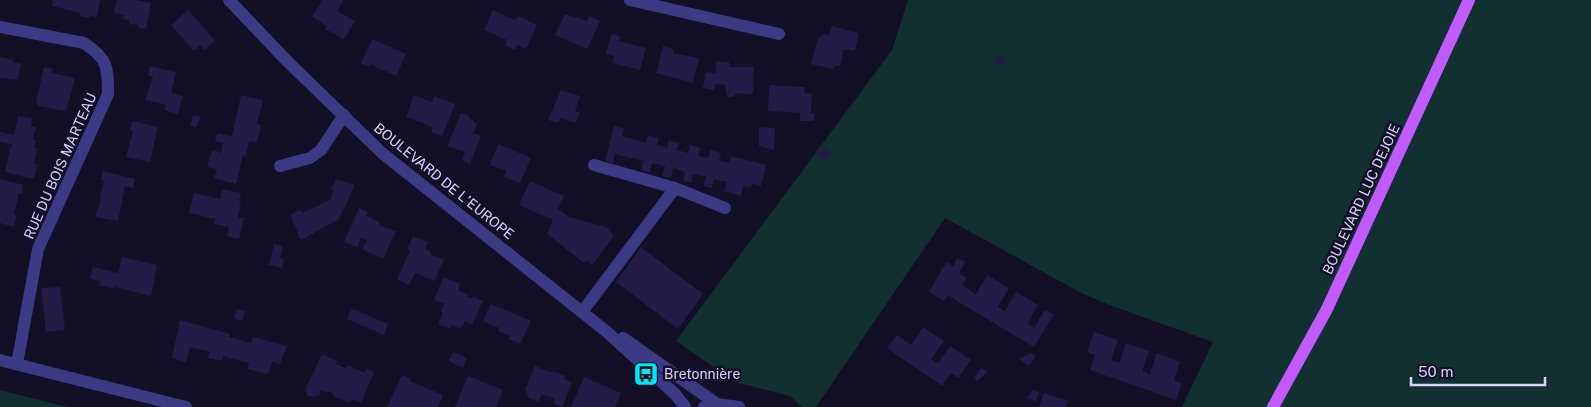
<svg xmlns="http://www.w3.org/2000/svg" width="1591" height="407" font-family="'Public Sans',sans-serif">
  <rect width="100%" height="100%" fill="#130f26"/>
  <g fill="#12302f">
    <polygon points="908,0 1591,0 1591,407 1182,407 1213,342 1112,306 1083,294 945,218 816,407 802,407 790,396 735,382 676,341 892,50"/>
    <polygon points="0,390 67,407 0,407"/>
  </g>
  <g fill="#241b47">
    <polygon points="53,0 100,0 97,17 89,16 89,18 80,16 80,13 52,6"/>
    <polygon points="117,0 135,0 151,3 146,29 138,28 138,25 129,24 129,20 123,19 124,15 114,13"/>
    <polygon points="320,0 343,0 337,11 355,21 344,39 325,29 327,26 312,17 322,1"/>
    <polygon points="188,10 215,41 205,50 201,45 194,51 171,25"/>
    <polygon points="493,10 515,20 518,16 537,25 526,49 517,45 515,50 505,45 507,40 484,30"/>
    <polygon points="565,14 587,21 589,16 600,21 587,49 555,35"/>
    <polygon points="832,26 859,33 855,51 844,49 840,66 834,66 833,69 811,64 818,38 824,34 829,35"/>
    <polygon points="611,34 620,36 619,41 646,48 640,70 612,63 614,56 606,54"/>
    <polygon points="372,39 406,54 396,76 370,64 369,67 361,63"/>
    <polygon points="663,46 673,49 673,53 699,58 693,83 656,73"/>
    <polygon points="998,54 1005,57 1002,66 994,63"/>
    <polygon points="0,57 13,60 13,62 21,64 18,80 0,78"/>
    <polygon points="716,61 729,62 729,67 754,67 753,94 737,93 733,97 727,97 725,85 715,84 714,90 703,88 706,72 716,73"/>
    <polygon points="150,66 176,72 171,93 183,96 178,114 164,110 166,105 145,100 153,77 148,75"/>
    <polygon points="44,67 53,69 52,73 75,78 66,111 38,106 36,102"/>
    <polygon points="769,85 805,87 804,93 812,94 811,113 814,113 814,121 800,121 800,113 768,111"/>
    <polygon points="561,90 580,96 575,111 580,113 576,123 561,118 558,123 548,120"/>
    <polygon points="241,95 263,100 257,124 261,125 257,142 249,141 246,156 243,155 236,184 214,178 217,169 207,167 212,150 221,153 223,143 215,141 217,133 232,136"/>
    <polygon points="414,95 432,102 434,96 455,104 442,136 431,132 433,127 406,117"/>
    <polygon points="461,113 467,115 477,124 473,133 481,136 470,164 462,160 465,152 447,146"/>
    <polygon points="193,115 201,117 196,127 190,126"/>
    <polygon points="18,116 32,118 31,126 36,127 33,139 36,140 34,148 37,149 34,164 37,165 34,179 5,172 10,149 11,149 12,144 0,142 0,132 14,135"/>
    <polygon points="132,121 158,127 150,162 126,157 133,131 130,130"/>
    <polygon points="614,126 624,129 622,136 646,143 648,135 659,138 657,145 667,148 669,140 679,143 677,150 688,153 690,145 700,148 698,156 708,158 710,150 721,153 719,161 729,163 731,156 766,165 761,186 753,184 750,188 743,186 741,196 724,191 727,182 714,179 712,188 703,186 706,177 693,174 691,183 683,181 685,172 673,168 671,178 662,176 665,166 652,163 650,172 641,170 644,161 615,154 613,163 605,161"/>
    <polygon points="759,127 775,128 774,150 759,146"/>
    <polygon points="498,144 531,158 520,183 504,177 506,171 490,165"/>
    <polygon points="823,146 832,153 824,162 816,154"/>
    <polygon points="103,171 135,179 133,188 125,186 118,221 95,217 101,199 100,199 104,181 101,180"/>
    <polygon points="0,179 23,185 22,194 19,193 14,214 17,215 14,227 0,223"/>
    <polygon points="336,179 355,185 339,219 301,240 290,215 300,210 302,213 330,200 334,190 331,189"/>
    <polygon points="530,181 564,196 558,209 569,217 609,228 611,233 614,236 592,265 587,261 583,262 547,234 553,220 519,205"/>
    <polygon points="222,189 241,193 239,202 241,202 238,217 244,218 239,239 227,236 229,227 214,224 215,219 189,213 194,193 220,199"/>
    <polygon points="359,208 368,212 366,216 380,222 378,225 396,231 383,259 362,249 367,240 361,238 357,247 344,242"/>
    <polygon points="413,236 428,242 425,249 431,252 430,254 444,260 434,281 415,273 409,285 397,279 410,251 407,249"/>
    <polygon points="274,244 283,246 280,258 284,259 282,268 269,265"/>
    <polygon points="641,247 703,294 678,329 616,282"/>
    <polygon points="122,257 157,265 151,296 115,287 115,289 99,285 100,281 90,279 93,267 118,273"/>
    <polygon points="957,258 965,262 959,273 967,278 962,285 976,294 987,275 1009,288 998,307 1005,311 1016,292 1038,305 1027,324 1034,328 1045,310 1054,315 1034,347 947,295 944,301 929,292 946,262 953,266"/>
    <polygon points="444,277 460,284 458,290 468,295 467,297 473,299 473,297 483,301 472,325 465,321 461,329 452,325 450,329 438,324 443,312 441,311 444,304 434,300"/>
    <polygon points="60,287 65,330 46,332 41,288"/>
    <polygon points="491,304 531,321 520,344 509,339 510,336 498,331 499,328 483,321"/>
    <polygon points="351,308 388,324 384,335 347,319"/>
    <polygon points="237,309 245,311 242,321 234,319"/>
    <polygon points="180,320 230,334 229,337 251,343 253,337 287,346 280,364 272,362 268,374 247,369 249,363 223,356 222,361 208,358 210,352 190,347 186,362 172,358"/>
    <polygon points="923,327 944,341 931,359 938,363 950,346 971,360 958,378 951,373 942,386 887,348 897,335 911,345"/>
    <polygon points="1094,332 1118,340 1111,360 1119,363 1126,343 1149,351 1142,371 1150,374 1157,353 1180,362 1174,380 1182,383 1176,400 1090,370 1095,355 1087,352"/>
    <polygon points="453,352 467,358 463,368 449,361"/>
    <polygon points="1031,353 1036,356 1029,366 1019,359"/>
    <polygon points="322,354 337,361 336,364 347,369 348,365 365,373 367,369 374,372 361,403 352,399 350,403 333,396 334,394 328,391 327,393 321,390 319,395 313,397 307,395 306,388"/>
    <polygon points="535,366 552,373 553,371 565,376 564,379 572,383 562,407 553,403 555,399 542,394 538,402 529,398 525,389"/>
    <polygon points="981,368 988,372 977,381 974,378"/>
    <polygon points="402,375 411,379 410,381 443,395 438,407 387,407"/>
    <polygon points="468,376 503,390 496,407 455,407"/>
    <polygon points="584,377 621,393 615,407 571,407"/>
    <polygon points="1033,390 1039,392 1036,401 1027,398"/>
    <polygon points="1044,393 1068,401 1066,407 1039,407"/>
  </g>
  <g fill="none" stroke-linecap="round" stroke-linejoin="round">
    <g stroke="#3d3a85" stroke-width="12">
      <polyline points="229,0 287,61 382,153 607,332 675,394 685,407"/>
      <polyline points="630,0 779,34"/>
      <path d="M0,27L84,43C107,58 108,66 108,94L38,249L17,364"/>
      <polyline points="594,165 675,188 725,208"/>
      <polyline points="280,166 310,158 321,150 344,115"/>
      <polyline points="582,312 675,188"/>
      <polyline points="623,338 717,404"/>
      <polyline points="0,360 186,407"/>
      <polyline points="704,407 717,404 739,407"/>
    </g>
    <polyline stroke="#c25bff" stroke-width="12" points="1273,407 1327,309 1469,0"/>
  </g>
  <defs>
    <symbol id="bus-square" viewBox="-11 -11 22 22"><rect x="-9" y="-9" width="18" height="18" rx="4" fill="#00e5ff" stroke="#130f26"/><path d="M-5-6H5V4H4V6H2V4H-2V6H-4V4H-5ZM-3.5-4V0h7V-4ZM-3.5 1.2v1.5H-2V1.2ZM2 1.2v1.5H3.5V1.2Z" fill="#111"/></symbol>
  </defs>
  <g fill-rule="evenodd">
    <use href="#bus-square" x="632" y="360" width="28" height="28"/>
  </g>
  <g text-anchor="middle" stroke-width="5" stroke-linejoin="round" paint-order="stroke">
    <g font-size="14" fill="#d9d4ff" stroke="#130f26">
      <text transform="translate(60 166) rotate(-66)" y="5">RUE DU BOIS MARTEAU</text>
      <text transform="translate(444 181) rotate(39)" y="5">BOULEVARD DE L'EUROPE</text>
      <text transform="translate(1361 199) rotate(-65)" y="5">BOULEVARD LUC DEJOIE</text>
    </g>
    <g font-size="14" fill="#d9d4ff" stroke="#130f26" text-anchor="start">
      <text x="664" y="379">Bretonnière</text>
    </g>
  </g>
  <path d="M1411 377v8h134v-8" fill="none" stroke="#d9d4ff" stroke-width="2.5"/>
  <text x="1418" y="377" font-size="15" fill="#d9d4ff" stroke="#130f26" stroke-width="4" paint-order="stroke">50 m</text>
</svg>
